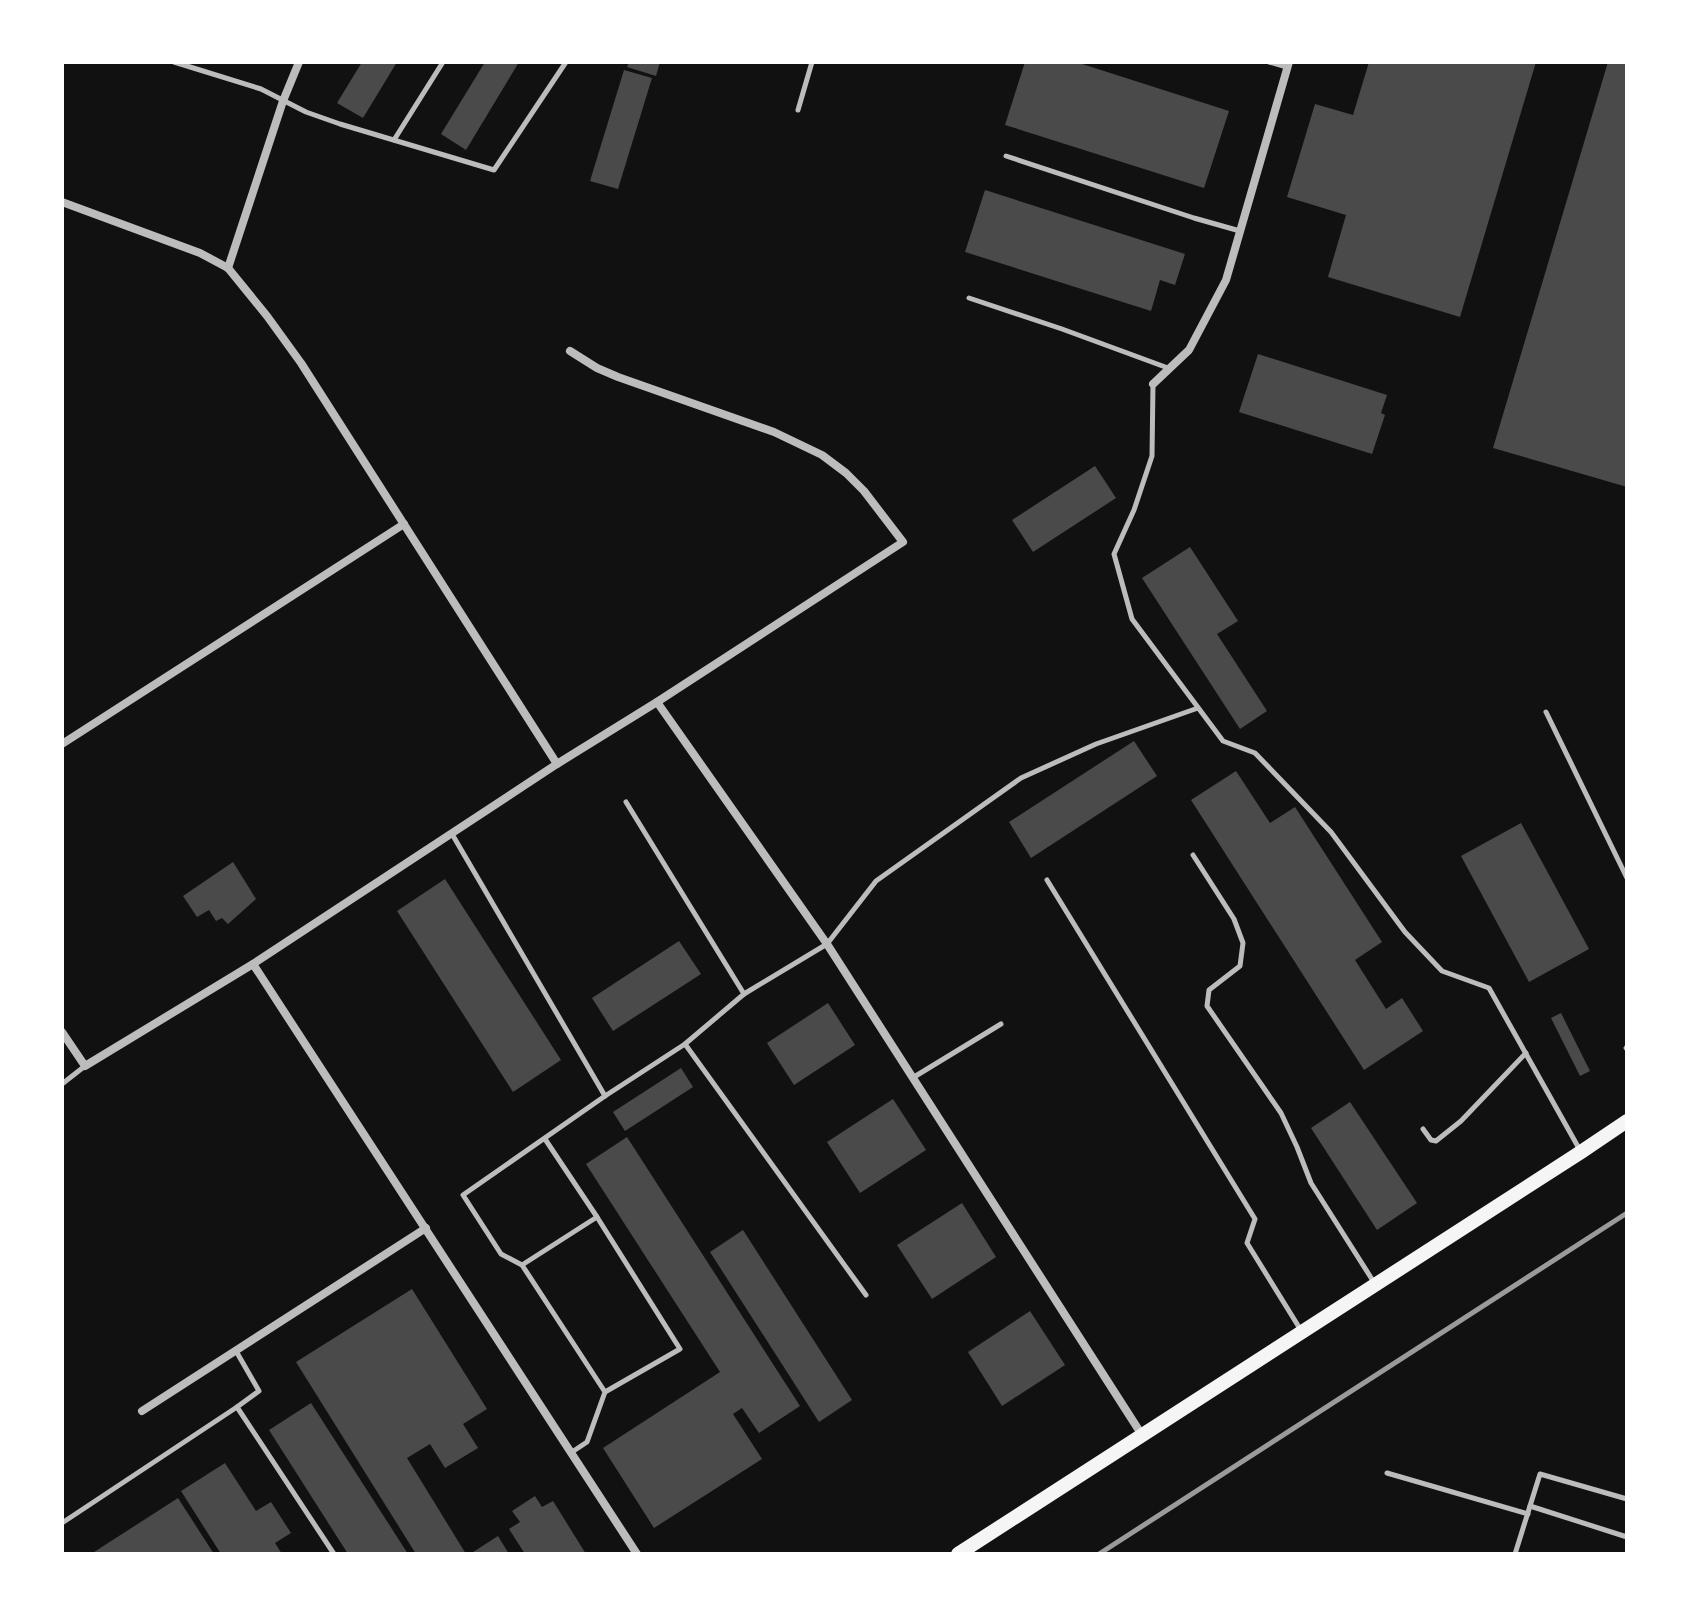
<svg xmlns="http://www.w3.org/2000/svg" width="1689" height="1616" font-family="Overpass,sans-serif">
  <rect width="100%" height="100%" fill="#111"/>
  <g fill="#4a4a4a">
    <polygon points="362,62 397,62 363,118 337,103"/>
    <polygon points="485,62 519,62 466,150 441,134"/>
    <polygon points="629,62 660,62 656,76 627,67"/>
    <polygon points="1025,62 1076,62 1229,111 1204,188 1005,125"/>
    <polygon points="1369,62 1536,62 1460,317 1328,277 1346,215 1287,197 1315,104 1353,115"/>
    <polygon points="1608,62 1627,62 1627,487 1493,448"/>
    <polygon points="624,70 652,78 618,189 590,181"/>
    <polygon points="985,190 1185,254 1175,285 1160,280 1151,311 965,252"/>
    <polygon points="1258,354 1387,395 1381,413 1385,415 1372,454 1239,412"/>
    <polygon points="1095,466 1116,498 1033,552 1012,520"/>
    <polygon points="1190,547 1238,621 1217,634 1267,711 1240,729 1142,578"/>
    <polygon points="1134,741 1157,776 1031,858 1009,822"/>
    <polygon points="1236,771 1270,823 1295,807 1382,942 1355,960 1386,1009 1402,998 1423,1031 1364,1070 1191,800"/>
    <polygon points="1521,823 1589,949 1529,982 1461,856"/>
    <polygon points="233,862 256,899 228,924 222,918 216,921 209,910 197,917 183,896"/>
    <polygon points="445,879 561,1060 513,1092 397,911"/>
    <polygon points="679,941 701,974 613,1031 592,998"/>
    <polygon points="828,1003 855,1045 794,1085 767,1043"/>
    <polygon points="1561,1013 1590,1071 1580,1076 1551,1018"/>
    <polygon points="681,1068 693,1087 625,1131 613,1112"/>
    <polygon points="893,1099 926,1150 860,1193 827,1142"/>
    <polygon points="1350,1102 1417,1203 1377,1230 1311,1128"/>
    <polygon points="627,1137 800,1406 759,1433 742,1408 733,1414 762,1459 654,1528 603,1448 720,1372 586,1164"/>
    <polygon points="962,1203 996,1257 932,1299 897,1245"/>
    <polygon points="743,1230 852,1400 819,1422 710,1252"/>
    <polygon points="412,1289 487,1409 463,1424 478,1448 445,1468 430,1444 407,1458 466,1554 416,1554 296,1362"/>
    <polygon points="1030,1311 1065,1365 1002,1406 968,1352"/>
    <polygon points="311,1403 408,1554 348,1554 269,1430"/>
    <polygon points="225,1463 256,1511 271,1502 291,1533 275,1543 282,1554 221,1554 181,1491"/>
    <polygon points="535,1496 542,1507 553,1501 586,1554 525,1554 509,1529 520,1522 512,1511"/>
    <polygon points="178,1498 214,1554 91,1554"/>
    <polygon points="498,1536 509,1554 470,1554"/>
  </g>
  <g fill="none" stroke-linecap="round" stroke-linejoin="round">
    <g stroke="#bcbcbc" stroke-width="5">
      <polyline points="174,62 261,89 306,112 340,124 494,170 566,62"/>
      <polyline points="1269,62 1287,67"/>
      <polyline points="798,110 812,62"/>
      <polyline points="394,140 443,62"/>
      <polyline points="1006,156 1194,218 1240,231"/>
      <polyline points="969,298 1062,329 1168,368"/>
      <polyline points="1153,384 1152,456 1134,510 1114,554 1132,619 1223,741 1255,753 1331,832 1405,932 1442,971 1489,988 1581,1152"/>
      <polyline points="1546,712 1627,878"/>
      <polyline points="626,802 744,994"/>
      <polyline points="452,834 605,1096"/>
      <polyline points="1193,855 1234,919 1243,943 1240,966 1209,990 1207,1006 1281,1113 1297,1147 1311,1183 1375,1284"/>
      <polyline points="1047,880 1255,1219 1247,1243 1302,1332"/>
      <polyline points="685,1044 866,1295"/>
      <polyline points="1626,1048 1627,1047"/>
      <polyline points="914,1077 1001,1024"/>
      <polyline points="62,1084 85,1066"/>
      <polyline points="1423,1129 1431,1140 1436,1141 1461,1121 1526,1053"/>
      <polyline points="545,1139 597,1217 680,1349 605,1392 522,1265 501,1254 463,1195 605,1096 685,1044 744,994 827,944 876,881 1021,778 1096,744 1198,708"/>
      <polyline points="522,1265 597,1217"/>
      <polyline points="236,1351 259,1391 237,1407 334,1554"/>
      <polyline points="572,1452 587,1442 605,1392"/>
      <polyline points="1387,1473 1528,1514"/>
      <polyline points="1530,1506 1627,1537"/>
      <polyline points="62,1523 237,1407"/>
      <polyline points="1515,1554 1540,1474 1627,1499"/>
    </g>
    <g stroke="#bcbcbc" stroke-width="8">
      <polyline points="62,202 200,253 228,268 267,316 301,363 557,764"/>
      <polyline points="228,268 283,101 299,62"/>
      <polyline points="1153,384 1189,350 1226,280 1289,62"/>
      <polyline points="657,702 827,944 1142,1435"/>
      <polyline points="62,744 404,524"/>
      <polyline points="253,964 637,1554"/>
      <polyline points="62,1032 85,1066 253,964 557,764 657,702 903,542 864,491 846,473 822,455 774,432 618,377 597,368 570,351"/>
      <polyline points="142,1411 426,1228"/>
    </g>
    <polyline stroke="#f5f5f5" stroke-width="14" points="958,1554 1581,1152 1627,1121"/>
    <polyline stroke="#9a9a9a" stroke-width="5" points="1099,1554 1627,1213"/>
  </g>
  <rect width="1689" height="1616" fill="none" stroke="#ffffff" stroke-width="128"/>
</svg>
